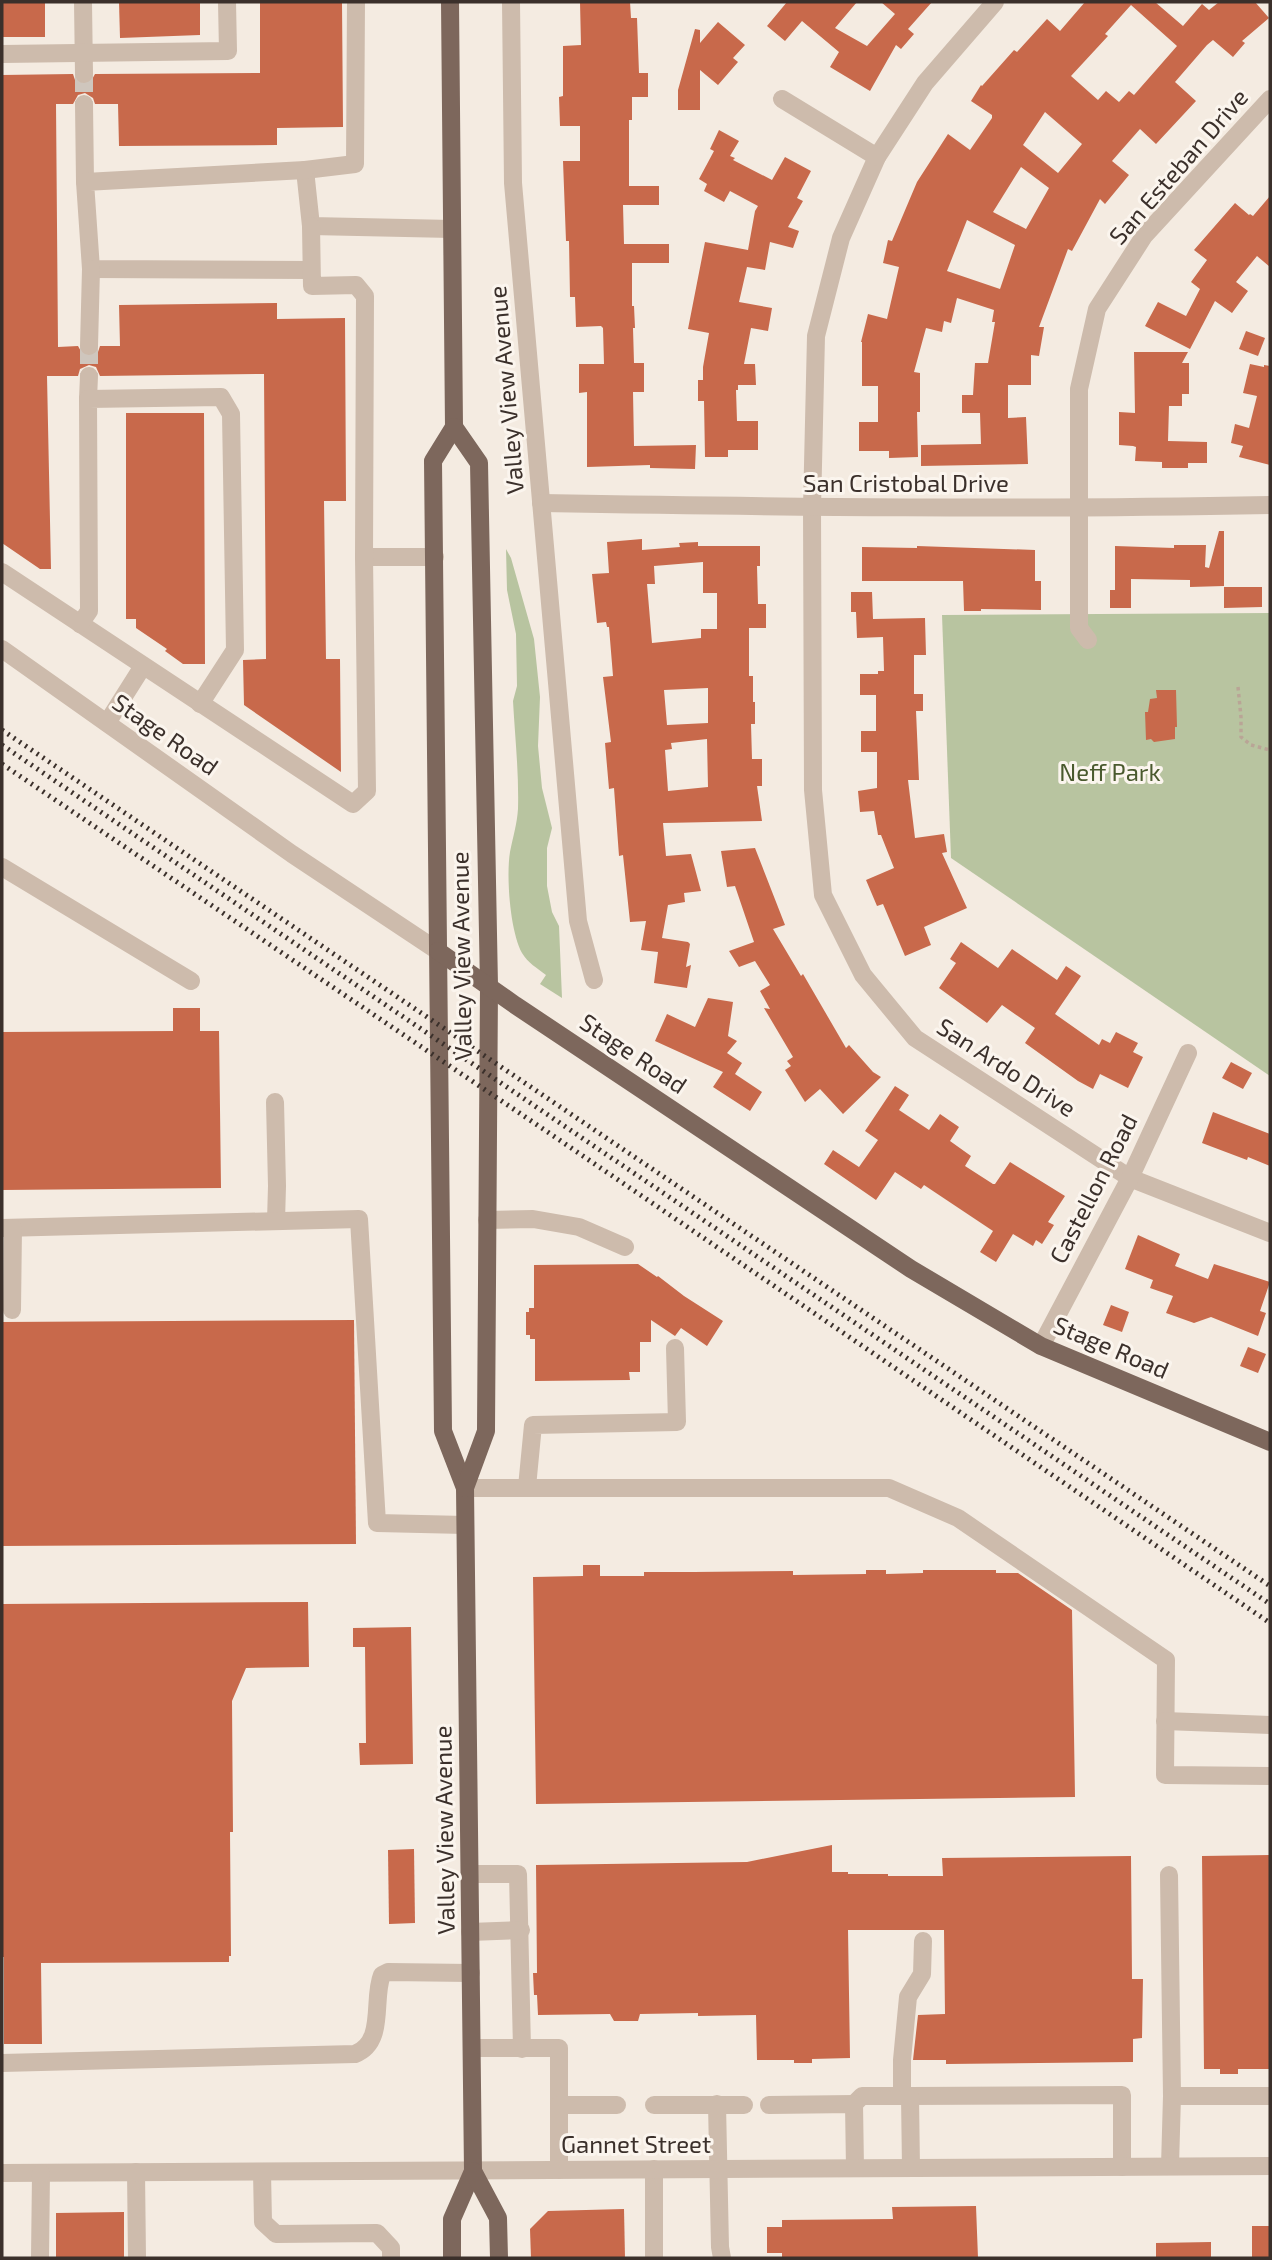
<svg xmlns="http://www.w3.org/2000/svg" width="1272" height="2260" font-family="'Exo 2',sans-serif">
  <rect width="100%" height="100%" fill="#f4ebe1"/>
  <g fill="#b8c4a0">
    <path d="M506,549L511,558L534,639L540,697L538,746L542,788L552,828L547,848V886L552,912L559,926L562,998L540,984L546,975C537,968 528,963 522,953C510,931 506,876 510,852C513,837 517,824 518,809C519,773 515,737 513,701L517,686L516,634L507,590Z"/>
    <polygon points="1270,613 1270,1076 951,858 942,615"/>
  </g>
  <g fill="#c8694b" fill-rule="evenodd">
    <rect x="2" y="2" width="43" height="35"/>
    <polygon points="119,2 200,2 200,35 120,38"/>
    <polygon points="260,2 342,2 343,127 277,128 277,145 119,146 118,104 95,104 93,98 85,93 78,95 73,104 56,104 58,347 78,346 83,355 89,357 98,352 100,346 120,346 119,305 277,303 277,319 345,318 346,501 324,501 326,659 340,659 341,772 244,705 243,660 266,659 264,374 100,376 96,367 89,365 80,369 78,376 47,376 51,569 40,569 2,543 2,75 73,74 75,80 83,85 90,83 95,74 260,73"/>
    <polygon points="580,2 630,2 631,18 637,18 639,73 648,73 648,97 632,97 632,120 629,120 629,186 659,186 659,205 623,205 624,244 669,244 669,263 632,263 632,306 634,306 635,328 633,328 634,363 644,363 644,392 633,392 634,446 696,445 695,469 650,468 650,465 587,467 587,392 579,393 579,364 604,364 603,328 601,326 576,327 575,297 570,297 569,241 566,241 563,161 580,161 580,126 560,126 559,97 563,96 563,46 581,45"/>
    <polygon points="787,2 857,2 835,28 867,46 895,14 881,2 932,2 908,29 914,34 901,49 896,45 870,91 830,67 839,52 802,21 785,41 767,26"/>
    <path d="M1085,2H1155L1183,26L1202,4L1209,10L1219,2H1255L1269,18L1242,41L1245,43L1233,57L1213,40L1207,45L1175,82L1196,101L1156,144L1140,129L1112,161L1129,175L1105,204L1100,199L1072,251L1068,249L1039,327H1044L1039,356L1031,355V385H1008V418L1026,417L1028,464L921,466V445L981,444L980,413H962V395H973L975,363H988L995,322H992L994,310L957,298L951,323L944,321L942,332L926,328L914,372L920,373V412H917L918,457L889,458V451H859V422H878V386H862V342H861L868,314L887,319L899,267L883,263L888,240L892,241L917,182L948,134L970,150L992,118V115L971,101L981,85L982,86L1014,50L1017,52L1047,19L1060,31ZM1131,5L1177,46L1134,95L1129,91L1119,102L1106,91L1098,100L1071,76L1108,36L1105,34ZM1045,112L1082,144L1058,173L1023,145ZM1021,167L1049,188L1026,229L993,212ZM967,220L1015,245L1000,289L947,271Z"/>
    <polygon points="718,22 745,45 733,58 738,62 718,85 700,70 700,110 678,110 678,90 695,29 700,30 700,43"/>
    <polygon points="719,130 739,141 730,156 735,158 733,160 772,180 785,157 811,171 797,198 803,201 788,227 799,231 793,248 770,242 765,270 747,267 739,302 772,308 768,331 751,328 744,364 755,364 756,385 738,385 738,390 736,390 737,421 758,421 758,450 728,450 728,457 705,457 704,401 698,401 698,380 703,380 703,367 709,333 688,329 705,242 748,250 755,211 758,206 730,191 724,202 704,191 707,184 699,179 714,151 710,149"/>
    <polygon points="1270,196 1270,267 1257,256 1236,282 1248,291 1232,313 1215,301 1190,349 1145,326 1158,302 1186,316 1200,289 1191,282 1207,260 1194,250 1235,203 1249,215 1250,214 1253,216"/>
    <polygon points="1246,331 1265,338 1258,356 1239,349"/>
    <polygon points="1134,352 1188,352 1182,363 1189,363 1189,394 1182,394 1182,406 1169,406 1168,441 1207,442 1207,463 1188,463 1188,468 1162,468 1162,462 1135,461 1136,447 1133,446 1119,445 1119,412 1135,413"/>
    <polygon points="1250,364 1264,367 1264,365 1270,366 1270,465 1239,457 1243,446 1231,443 1235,424 1249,428 1257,396 1243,393"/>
    <polygon points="126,413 204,413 205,664 183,664 165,651 167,649 136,628 136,619 126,619"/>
    <polygon points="1219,531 1224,531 1224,586 1190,587 1190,580 1131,579 1131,608 1110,608 1110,590 1115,590 1115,546 1174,548 1174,545 1206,545 1205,567 1209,568"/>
    <path d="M642,539V550L680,547L679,543L698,542V546H760V566H757L758,604H766V628H749V676H753V702H755V724H751L752,759H762V786H757L762,821L663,823L666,856L691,854L701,891L684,893L685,902L668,905L662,938L688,942L690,944L686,967L691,965L687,988L654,983L658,952L641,950L646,921L630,922L623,855L619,856L614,788L609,789L605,743L611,742L603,677L613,676L609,627H607L606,622L597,623L592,574L609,573L607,542ZM703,562V593H717V629H701V638L652,643L647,584H655L654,566ZM708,688V723L667,725L664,690ZM707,739L708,787L668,791L665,750L672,749L671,743Z"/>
    <polygon points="917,546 1035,550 1035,581 1041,581 1041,610 981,609 981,611 964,611 963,581 862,581 862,547 917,548"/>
    <polygon points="1224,587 1262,587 1262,607 1224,608"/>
    <polygon points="851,592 872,592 873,619 925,618 926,655 914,655 914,694 923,694 923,711 916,711 919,780 908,780 915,838 944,834 947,852 942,853 967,908 924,927 931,945 905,956 883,904 877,906 866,880 894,868 881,835 878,835 874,811 860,812 858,791 877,788 877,752 861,752 861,731 876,731 876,695 860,695 860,674 878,674 878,671 884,671 883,637 857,638 856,612 851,612"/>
    <polygon points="1156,690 1176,690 1177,727 1175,727 1175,739 1154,742 1151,739 1146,740 1145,712 1148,712 1150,699 1157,698"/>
    <polygon points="755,848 785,925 773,929 801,976 803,974 846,1048 849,1045 873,1072 881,1077 843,1114 820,1089 805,1102 785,1070 791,1066 787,1061 793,1057 764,1008 770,1009 760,991 770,985 755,961 739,967 729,951 754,942 735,886 727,887 721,851"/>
    <polygon points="961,942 998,968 1012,949 1057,980 1066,966 1081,976 1055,1014 1099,1045 1102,1039 1110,1043 1116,1032 1138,1043 1133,1052 1143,1057 1128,1088 1100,1074 1093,1089 1078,1081 1025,1043 1035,1028 1002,1005 987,1023 939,988 956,963 950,959"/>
    <polygon points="708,998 733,1002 728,1036 737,1041 727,1053 742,1063 735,1074 762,1092 750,1111 713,1087 723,1072 655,1041 667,1014 695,1027"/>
    <polygon points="173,1008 200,1008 200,1031 219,1031 221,1188 2,1190 2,1032 173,1031"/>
    <polygon points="1231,1062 1252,1073 1243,1089 1222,1078"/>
    <polygon points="895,1086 909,1095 899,1110 929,1130 940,1114 959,1127 950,1141 971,1156 965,1166 993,1184 995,1184 1010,1162 1065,1196 1048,1222 1054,1225 1042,1244 1036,1240 1033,1246 1013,1234 996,1262 980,1252 993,1231 924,1185 921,1189 895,1172 876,1200 824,1164 833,1150 859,1167 878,1140 865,1131"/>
    <polygon points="1213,1112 1270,1134 1270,1166 1248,1157 1247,1160 1202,1143"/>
    <polygon points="1138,1235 1180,1254 1175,1266 1208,1279 1214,1264 1270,1282 1260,1311 1266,1313 1258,1336 1211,1317 1194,1323 1166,1313 1173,1296 1150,1288 1153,1280 1125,1269"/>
    <polygon points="638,1264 657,1277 658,1276 684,1296 723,1321 707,1346 681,1328 675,1336 651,1320 651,1342 640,1342 640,1372 629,1372 630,1380 535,1381 535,1339 530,1339 530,1335 526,1335 526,1312 529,1312 529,1308 534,1308 534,1265"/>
    <polygon points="1111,1305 1129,1312 1122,1332 1103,1325"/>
    <polygon points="354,1320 356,1544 2,1546 2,1322"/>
    <polygon points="1248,1347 1266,1354 1258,1373 1240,1366"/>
    <polygon points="583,1565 600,1565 600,1576 644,1576 644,1572 694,1572 793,1571 793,1575 866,1574 866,1570 886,1570 886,1574 923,1573 923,1570 996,1570 996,1573 1018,1573 1072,1610 1075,1797 536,1804 533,1577 583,1576"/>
    <polygon points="308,1602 309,1667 246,1668 232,1701 233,1832 230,1832 231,1956 229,1956 229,1962 41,1963 42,2044 4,2044 4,1957 2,1957 2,1604"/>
    <polygon points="411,1627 413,1764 360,1765 359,1743 366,1743 365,1647 353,1647 353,1628"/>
    <polygon points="832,1845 832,1872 848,1872 848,1874 888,1874 888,1876 943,1876 942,1858 1131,1856 1132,1979 1143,1979 1142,2038 1133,2039 1133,2062 946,2064 946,2060 913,2060 918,2015 945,2014 944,1930 848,1930 850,2058 812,2059 812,2063 794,2063 794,2060 757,2060 756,2015 698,2016 698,2013 640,2014 638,2021 614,2021 610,2014 538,2015 537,1995 534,1995 533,1973 537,1973 536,1865 747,1862"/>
    <polygon points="414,1849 415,1923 389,1924 388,1850"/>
    <polygon points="1270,1855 1270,2069 1238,2069 1238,2074 1220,2074 1220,2069 1204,2069 1202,1856"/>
    <polygon points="976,2206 978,2258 782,2258 782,2253 767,2253 767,2227 782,2227 782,2220 893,2219 892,2207"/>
    <polygon points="624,2209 625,2258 531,2258 530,2229 548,2211"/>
    <polygon points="124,2212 124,2258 56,2258 56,2213"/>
    <rect x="1252" y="2226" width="18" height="32"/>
    <polygon points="1211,2242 1211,2258 1156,2258 1156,2243"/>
  </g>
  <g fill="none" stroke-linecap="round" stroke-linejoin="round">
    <g stroke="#cfc6bd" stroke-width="18" stroke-dasharray="18 9" stroke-linecap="butt">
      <polyline points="84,74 84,104"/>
      <polyline points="89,346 89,376"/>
    </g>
    <polyline stroke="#b9a596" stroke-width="3.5" stroke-dasharray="3.5 3.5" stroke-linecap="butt" points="1238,687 1241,717 1241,737 1251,745 1270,750"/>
    <g stroke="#cdbbac" stroke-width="18">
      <polyline points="83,2 84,74"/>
      <polyline points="356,2 355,164 305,170 311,226 452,229"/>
      <polyline points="511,2 513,183 578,921 594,980"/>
      <polyline points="995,2 925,83 877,157 841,238 816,336 812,508 813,790 823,895 863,975 915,1038 1130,1178 1270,1233"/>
      <polyline points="2,54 228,51 227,2"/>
      <polyline points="782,99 877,157"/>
      <polyline points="84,104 85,182"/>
      <polyline points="305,170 85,182 91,269 311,270"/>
      <polyline points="89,346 91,269"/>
      <polyline points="88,399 89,376"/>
      <path d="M541,503C784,507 1027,510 1270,505"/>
      <polyline points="364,557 435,557"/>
      <polyline points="2,572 353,804 367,791 364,557 365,296 356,285 312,286 311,226"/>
      <polyline points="80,624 89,611 88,399 221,397 231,414 235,650 200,704"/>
      <polyline points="1088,640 1079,628 1079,389 1097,309 1144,236 1270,99"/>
      <polyline points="2,649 292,854 438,951"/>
      <polyline points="107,723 143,666"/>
      <polyline points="2,867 191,981"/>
      <polyline points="275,1102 277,1186 276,1221"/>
      <polyline points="487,1220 533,1219 579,1227 625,1247"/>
      <polyline points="2,1228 359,1219 377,1523 465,1525"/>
      <polyline points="12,1310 13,1228"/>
      <polyline points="1041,1346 1130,1178 1188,1053"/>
      <polyline points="527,1487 533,1425 677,1422 675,1348"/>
      <polyline points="465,1488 889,1488 958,1518 1166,1660 1165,1775 1270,1776"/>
      <polyline points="1165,1721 1270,1725"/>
      <polyline points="470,1874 518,1874 522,2049"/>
      <polyline points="1169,1875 1172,2096"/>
      <polyline points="470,1932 521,1930"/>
      <polyline points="472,2048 559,2048 559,2105"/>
      <path d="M2,2063L355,2054C386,2042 372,1999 382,1975L388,1972L471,1973"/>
      <polyline points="902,2096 902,2060 908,1997 922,1974 923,1941"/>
      <polyline points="910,2096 1122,2095 1122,2167"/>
      <polyline points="717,2104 720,2247 722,2258"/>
      <polyline points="854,2104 862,2096 910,2096 911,2168"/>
      <polyline points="654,2105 744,2105"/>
      <polyline points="769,2105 854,2104 855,2168"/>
      <polyline points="1170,2166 1172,2096 1270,2096"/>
      <polyline points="654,2169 654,2258"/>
      <polyline points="559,2170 559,2105 617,2105"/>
      <polyline points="136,2172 137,2258"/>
      <polyline points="262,2172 263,2222 276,2234 377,2233 391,2248 391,2258"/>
      <polyline points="2,2173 1270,2166"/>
      <polyline points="40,2258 41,2173"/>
    </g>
    <g stroke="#7d675c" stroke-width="18">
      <polyline points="450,2 454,427 433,461 443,1431 465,1488 473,2171 452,2219 452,2258"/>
      <polyline points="454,427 479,463 489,986 486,1431 465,1488"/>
      <polyline points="438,951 515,1005 911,1269 1041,1346 1270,1442"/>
      <polyline points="473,2171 498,2218 499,2258"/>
    </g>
    <g stroke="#3b302b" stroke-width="5" stroke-dasharray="2 5" stroke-linecap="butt">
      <polyline points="2,730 1270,1586"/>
      <polyline points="2,745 1270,1604"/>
      <polyline points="2,764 558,1139 1270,1623"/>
    </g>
  </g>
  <g text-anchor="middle" stroke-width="6" stroke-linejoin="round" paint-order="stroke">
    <g font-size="24" fill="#3b302b" stroke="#fbf5ee">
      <text transform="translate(1179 167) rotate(-49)" y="8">San Esteban Drive</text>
      <text transform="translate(507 390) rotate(-95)" y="8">Valley View Avenue</text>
      <text x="906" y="492">San Cristobal Drive</text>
      <text transform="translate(165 735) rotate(35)" y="8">Stage Road</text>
      <text transform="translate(462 956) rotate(-91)" y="8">Valley View Avenue</text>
      <text transform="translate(633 1054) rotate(34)" y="8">Stage Road</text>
      <text transform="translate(1006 1068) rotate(33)" y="8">San Ardo Drive</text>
      <text transform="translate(1094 1189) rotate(-63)" y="8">Castellon Road</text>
      <text transform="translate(1111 1348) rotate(23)" y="8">Stage Road</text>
      <text transform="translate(445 1830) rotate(-91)" y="8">Valley View Avenue</text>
      <text x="636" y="2153">Gannet Street</text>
    </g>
    <g font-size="24" fill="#4a5a2e" stroke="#fbf5ee">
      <text x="1110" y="781">Neff Park</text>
    </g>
  </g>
  <rect width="1272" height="2260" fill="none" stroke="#3b302b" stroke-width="7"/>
</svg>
